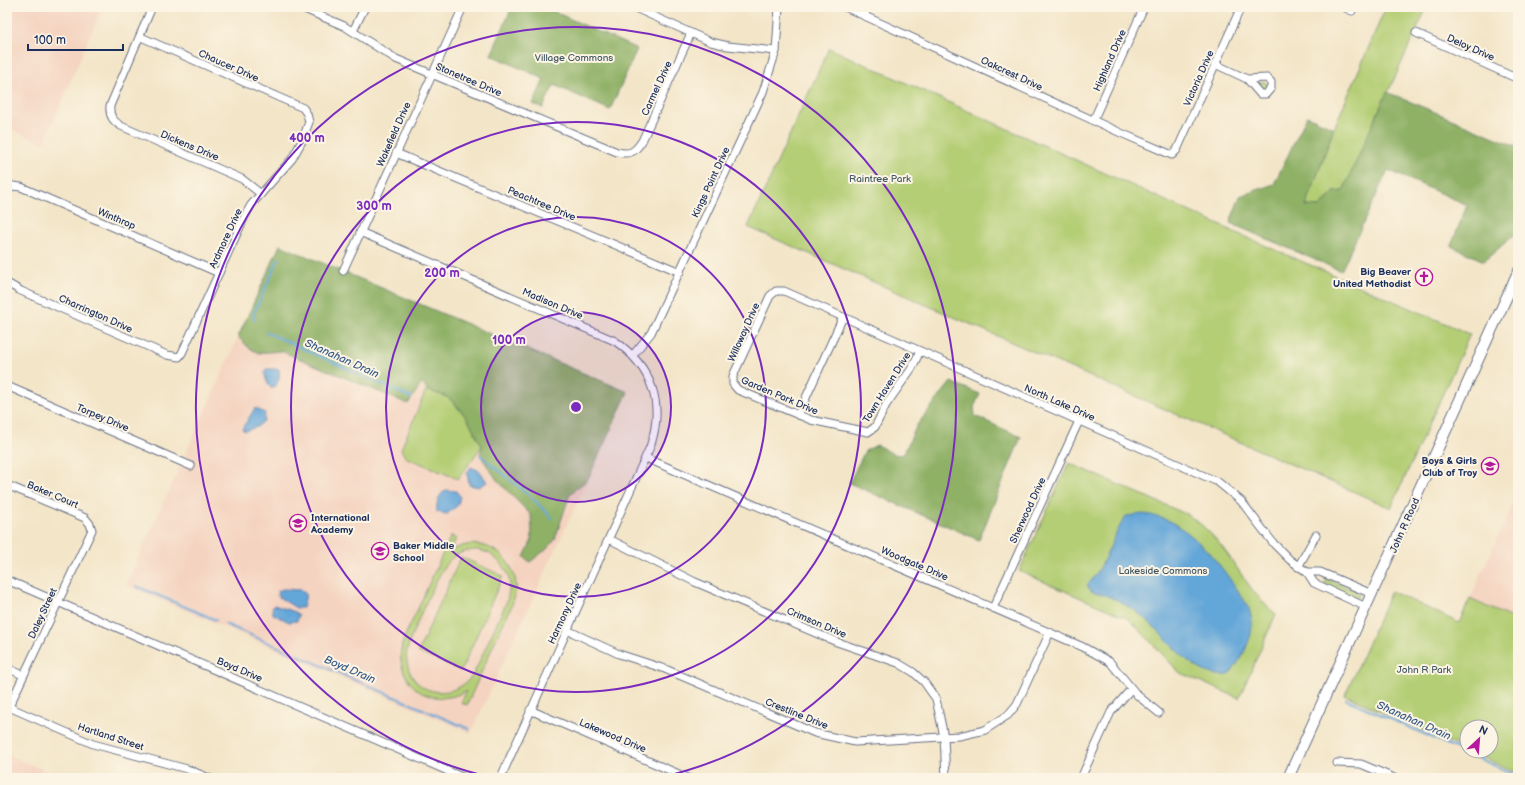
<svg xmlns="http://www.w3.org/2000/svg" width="1525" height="785" font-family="'Balsamiq Sans',sans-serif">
  <rect width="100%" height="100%" fill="#fcf5e5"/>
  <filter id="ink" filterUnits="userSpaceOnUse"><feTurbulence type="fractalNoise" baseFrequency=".025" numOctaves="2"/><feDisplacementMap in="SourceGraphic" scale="8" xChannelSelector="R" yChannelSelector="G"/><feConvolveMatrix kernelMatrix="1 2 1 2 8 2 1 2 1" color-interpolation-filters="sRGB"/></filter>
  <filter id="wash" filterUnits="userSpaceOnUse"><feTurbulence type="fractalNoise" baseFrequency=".012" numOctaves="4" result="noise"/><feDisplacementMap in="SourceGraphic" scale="16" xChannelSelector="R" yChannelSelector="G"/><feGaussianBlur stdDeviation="0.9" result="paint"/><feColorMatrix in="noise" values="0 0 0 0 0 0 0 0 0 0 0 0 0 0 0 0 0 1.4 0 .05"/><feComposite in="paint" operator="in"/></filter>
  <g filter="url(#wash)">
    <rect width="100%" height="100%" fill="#f3e5c8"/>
    <g fill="#f4d3c0">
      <polygon points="7,7 102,7 44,144 7,127"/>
      <polygon points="280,245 628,392 471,733 126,585"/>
      <polygon points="1518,493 1518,621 1470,599"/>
      <polygon points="7,754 61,778 7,778"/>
    </g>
    <g fill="#b4ce74" stroke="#687e69" fill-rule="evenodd">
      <polygon points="1386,7 1427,7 1343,191 1334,192 1320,207 1306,206 1334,128"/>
      <polygon points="829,48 1250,239 1470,334 1391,508 748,227"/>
      <circle cx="1263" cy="86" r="4.5"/>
      <polygon points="426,390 448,397 468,419 482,446 458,479 405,457 401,449"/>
      <path d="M1069,463L1186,514C1228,538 1240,586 1276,614L1239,698L1180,673L1129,619L1019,571Z"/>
      <path d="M451,536L456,538L451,551C464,543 480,542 494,550C508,558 517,574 516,590C514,604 506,618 500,630C489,655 478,680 467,705L461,703L466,691C452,699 436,700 422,693C408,685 399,668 401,651C402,638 411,624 417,611C428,586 439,561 451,536ZM478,550L489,553L502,564L508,574L510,585L507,601L475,671C459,701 413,699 407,662C406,657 406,652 408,647C411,634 439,571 448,562C456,553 466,550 478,550Z"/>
      <polygon points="461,557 503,576 461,671 418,652"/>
      <polygon points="1328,579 1358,592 1359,597 1355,598 1327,585 1324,583"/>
      <polygon points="1391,591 1459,623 1470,599 1518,621 1518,773 1469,751 1491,751 1491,727 1467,727 1467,750 1345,695"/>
    </g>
    <g fill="#8fb166" stroke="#557062">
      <polygon points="512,7 544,7 637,49 610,110 554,85 543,108 533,104 544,79 491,55"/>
      <polygon points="1387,92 1518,147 1518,228 1512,237 1484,261 1451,246 1467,205 1388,170 1341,271 1230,223 1240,196 1274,184 1307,116 1334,128 1306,206 1320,207 1334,192 1343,191"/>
      <path d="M280,245L628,392L588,479L570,494L555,539L548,548L530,562L524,557L532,540L531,515L497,480L480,455L482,446C473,429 464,409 448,398C437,391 429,395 422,383L408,404L281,351L258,353L248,347L238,337Z"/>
      <polygon points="951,382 980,394 974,407 975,416 1021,437 979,540 849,483 865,451 877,445 893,454 903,455 917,425"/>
    </g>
    <g fill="#64a6d8" stroke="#406a9b">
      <path d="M266,369H279C280,377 279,383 272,389C267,384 263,375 266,369Z"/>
      <polygon points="255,408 265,413 264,421 257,427 245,431 242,429"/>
      <polygon points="471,467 480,471 487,482 479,487 469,485 467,473"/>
      <path d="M446,490L456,491L460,496L458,505L447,514L437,512C436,502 438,496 446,490Z"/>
      <path d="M1143,514C1189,517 1226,571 1248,606C1250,612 1253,620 1252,627C1251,642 1239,665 1228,675C1193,680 1166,635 1142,616C1132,608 1120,601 1108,596C1103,594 1098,594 1093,592C1090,591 1089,588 1087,585C1103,571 1113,535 1126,516Z"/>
      <polygon points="283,589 301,590 306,594 303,608 296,608 277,596 278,591"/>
      <polygon points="274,605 293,611 299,615 297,621 289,622 273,614 272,608"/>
    </g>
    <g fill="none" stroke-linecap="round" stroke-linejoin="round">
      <g stroke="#64a6d8" stroke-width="2">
        <polyline points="255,320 253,315 279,258"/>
        <polyline points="266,332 412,398"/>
        <polyline points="480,455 533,499 552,518"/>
        <polyline points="136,586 216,620"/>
        <polyline points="225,624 469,729"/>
        <polyline points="1346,699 1518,776"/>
      </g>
    </g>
  </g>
  <g filter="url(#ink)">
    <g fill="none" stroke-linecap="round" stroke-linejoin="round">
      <defs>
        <g id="minor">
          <path d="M152,7L110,106C109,116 113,121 121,126L233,175L242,179L261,194"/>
          <path d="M300,7L344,26L396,59L617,152C630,155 635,152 642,141L691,33"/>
          <polyline points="633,7 711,42 728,46 776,51"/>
          <polyline points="845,7 1121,133 1172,155 1177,150 1241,7"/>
          <polyline points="1343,7 1352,11"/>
          <polyline points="864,16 868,7"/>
          <polyline points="353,31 365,7"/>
          <polyline points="1416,33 1518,79"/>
          <polyline points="1215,64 1247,79 1260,94 1266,94 1271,88 1271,82 1267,78 1247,79"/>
          <polyline points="1093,121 1144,7"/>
          <polyline points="396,153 680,272"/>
          <polyline points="7,190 13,186 21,187 219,273"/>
          <path d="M360,232L615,341C652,367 665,404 650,447L501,777"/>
          <polyline points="343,271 463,7"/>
          <polyline points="7,283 21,291 167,355 179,357 182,353 245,216 251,205 292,159 302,141 309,122 307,114 303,108 141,37"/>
          <polyline points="920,351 912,368 886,405 875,427 868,432 811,420 738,390 733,384 733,376 770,296 776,291 784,291 1218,482 1241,501 1274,544 1290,560 1307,572 1314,583 1366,607"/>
          <polyline points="633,355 651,333 763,92 776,51 779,7"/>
          <polyline points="7,386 191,466"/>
          <polyline points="798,415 843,317"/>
          <polyline points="646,458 1083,647 1110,662 1137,695 1159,713"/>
          <polyline points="7,485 85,518 90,524 92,530 7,711"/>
          <polyline points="609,539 695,582 837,642 898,663 913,672 924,682 936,699 944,737 946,778"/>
          <polyline points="1298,567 1316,535"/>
          <polyline points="1307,572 1320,572 1372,594"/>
          <polyline points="7,580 464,778"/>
          <polyline points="993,608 1079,421"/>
          <polyline points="567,630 619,654 665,669 815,733 855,742 959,736 985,730 1008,715 1017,704 1050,632"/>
          <polyline points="7,668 23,675"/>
          <polyline points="9,707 93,744 187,769 209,778"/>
          <polyline points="530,710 688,778"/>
          <polyline points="1337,763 1361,764 1394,778"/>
          <polyline points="1081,778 1111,712 1131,689"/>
        </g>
        <polyline id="secondary" points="1288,778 1518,272"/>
      </defs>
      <use href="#minor" stroke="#676f83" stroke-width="9"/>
      <use href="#secondary" stroke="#676f83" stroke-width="12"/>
      <use href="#minor" stroke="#fff" stroke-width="7"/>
      <use href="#secondary" stroke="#fff" stroke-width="10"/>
    </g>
  </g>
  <circle cx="576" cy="407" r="95" fill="#7b2cbf" fill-opacity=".12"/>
  <g fill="none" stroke="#7b2cbf" stroke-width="2">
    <circle cx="576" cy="407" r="95"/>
    <circle cx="576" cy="407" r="190"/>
    <circle cx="576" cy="407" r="285"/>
    <path d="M494 778A380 380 0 1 1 658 778"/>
  </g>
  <defs>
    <symbol id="church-ring" viewBox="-11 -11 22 22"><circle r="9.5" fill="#fcf5e5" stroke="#b5179e" stroke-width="1.5"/><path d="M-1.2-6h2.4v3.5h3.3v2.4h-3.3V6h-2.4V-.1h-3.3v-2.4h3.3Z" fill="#b5179e"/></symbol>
    <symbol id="school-ring" viewBox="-11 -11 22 22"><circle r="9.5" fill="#fcf5e5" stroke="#b5179e" stroke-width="1.5"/><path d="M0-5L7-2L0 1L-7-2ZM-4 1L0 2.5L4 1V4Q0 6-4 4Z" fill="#b5179e"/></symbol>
  </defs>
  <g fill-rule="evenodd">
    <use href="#church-ring" x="1414" y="267" width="20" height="20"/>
    <use href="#school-ring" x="1480" y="456" width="20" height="20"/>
    <use href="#school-ring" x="288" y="513" width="20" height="20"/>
    <use href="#school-ring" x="370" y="541" width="20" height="20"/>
  </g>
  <g text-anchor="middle" stroke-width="4" stroke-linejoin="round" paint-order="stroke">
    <g font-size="10" fill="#1b2f5e" stroke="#fcf5e5">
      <text transform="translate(1471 47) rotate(24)" y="4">Deloy Drive</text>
      <text transform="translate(1109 60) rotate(-66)" y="4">Highland Drive</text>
      <text transform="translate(229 65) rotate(24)" y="4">Chaucer Drive</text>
      <text transform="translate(1012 73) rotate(25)" y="4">Oakcrest Drive</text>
      <text transform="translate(1198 78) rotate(-66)" y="4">Victoria Drive</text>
      <text transform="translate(469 79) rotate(23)" y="4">Stonetree Drive</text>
      <text transform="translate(656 88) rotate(-65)" y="4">Carmel Drive</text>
      <text transform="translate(393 134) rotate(-66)" y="4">Wakefield Drive</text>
      <text transform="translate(190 145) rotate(23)" y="4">Dickens Drive</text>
      <text transform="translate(710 182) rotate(-65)" y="4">Kings Point Drive</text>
      <text transform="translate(542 203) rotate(23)" y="4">Peachtree Drive</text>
      <text transform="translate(117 218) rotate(23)" y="4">Winthrop</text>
      <text transform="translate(225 238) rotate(-65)" y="4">Ardmore Drive</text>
      <text transform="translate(553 303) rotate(23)" y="4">Madison Drive</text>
      <text transform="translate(96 313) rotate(24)" y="4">Charrington Drive</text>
      <text transform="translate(743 332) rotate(-66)" y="4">Willoway Drive</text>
      <text transform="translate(886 387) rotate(-58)" y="4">Town Haven Drive</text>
      <text transform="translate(780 395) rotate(23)" y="4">Garden Park Drive</text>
      <text transform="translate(1060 402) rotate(24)" y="4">North Lake Drive</text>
      <text transform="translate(103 417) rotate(23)" y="4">Torpey Drive</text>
      <text transform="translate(53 494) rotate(23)" y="4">Baker Court</text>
      <text transform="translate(1027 510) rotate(-65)" y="4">Sherwood Drive</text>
      <text transform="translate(1404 525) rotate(-66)" y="4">John R Road</text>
      <text transform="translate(915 563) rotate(23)" y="4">Woodgate Drive</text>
      <text transform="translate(42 613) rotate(-65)" y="4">Daley Street</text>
      <text transform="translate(564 613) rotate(-65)" y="4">Harmony Drive</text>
      <text transform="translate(817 622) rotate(23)" y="4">Crimson Drive</text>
      <text transform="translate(240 669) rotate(23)" y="4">Boyd Drive</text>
      <text transform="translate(797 713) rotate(22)" y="4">Crestline Drive</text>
      <text transform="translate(613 735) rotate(23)" y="4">Lakewood Drive</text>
      <text transform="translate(111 736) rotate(18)" y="4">Hartland Street</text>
    </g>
    <g font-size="10" fill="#415764" stroke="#fcf5e5">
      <text x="574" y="61">Village Commons</text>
      <text x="880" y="182">Raintree Park</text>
      <text x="1163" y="574">Lakeside Commons</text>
      <text x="1424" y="673">John R Park</text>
    </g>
    <g font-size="10" font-weight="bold" fill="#1b2f5e" stroke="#fcf5e5" text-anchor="end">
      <text x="1411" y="275">Big Beaver<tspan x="1411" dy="12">United Methodist</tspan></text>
      <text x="1477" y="464">Boys &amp; Girls<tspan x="1477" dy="12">Club of Troy</tspan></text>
      <text x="311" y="521" text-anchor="start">International<tspan x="311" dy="12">Academy</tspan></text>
      <text x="393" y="549" text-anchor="start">Baker Middle<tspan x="393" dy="12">School</tspan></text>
    </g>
    <g font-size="11" font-style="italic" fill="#355989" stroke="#fcf5e5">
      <text transform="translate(342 358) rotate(24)" y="4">Shanahan Drain</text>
      <text transform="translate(350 669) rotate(23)" y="4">Boyd Drain</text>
      <text transform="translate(1414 720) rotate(24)" y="4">Shanahan Drain</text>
    </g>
  </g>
  <circle cx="576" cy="407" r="6" fill="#7b2cbf" stroke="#fcf5e5" stroke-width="2"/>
  <g font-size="12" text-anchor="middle" font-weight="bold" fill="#7b2cbf" stroke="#fcf5e5" stroke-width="4" stroke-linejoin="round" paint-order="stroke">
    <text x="307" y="142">400 m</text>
    <text x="374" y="210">300 m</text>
    <text x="442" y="277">200 m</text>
    <text x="509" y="344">100 m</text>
  </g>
  <rect width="1525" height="785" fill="none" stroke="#fcf5e5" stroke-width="24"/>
  <g transform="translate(1479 739) rotate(26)"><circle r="19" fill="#fcf5e5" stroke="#a2a6af"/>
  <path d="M0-3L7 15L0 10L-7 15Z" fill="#b5179e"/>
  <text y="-6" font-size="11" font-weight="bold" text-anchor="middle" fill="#1b2f5e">N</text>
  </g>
  <path d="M28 44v6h95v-6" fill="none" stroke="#1b2f5e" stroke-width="2"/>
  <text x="34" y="44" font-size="12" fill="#1b2f5e" stroke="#fcf5e5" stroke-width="3" paint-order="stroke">100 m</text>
</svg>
